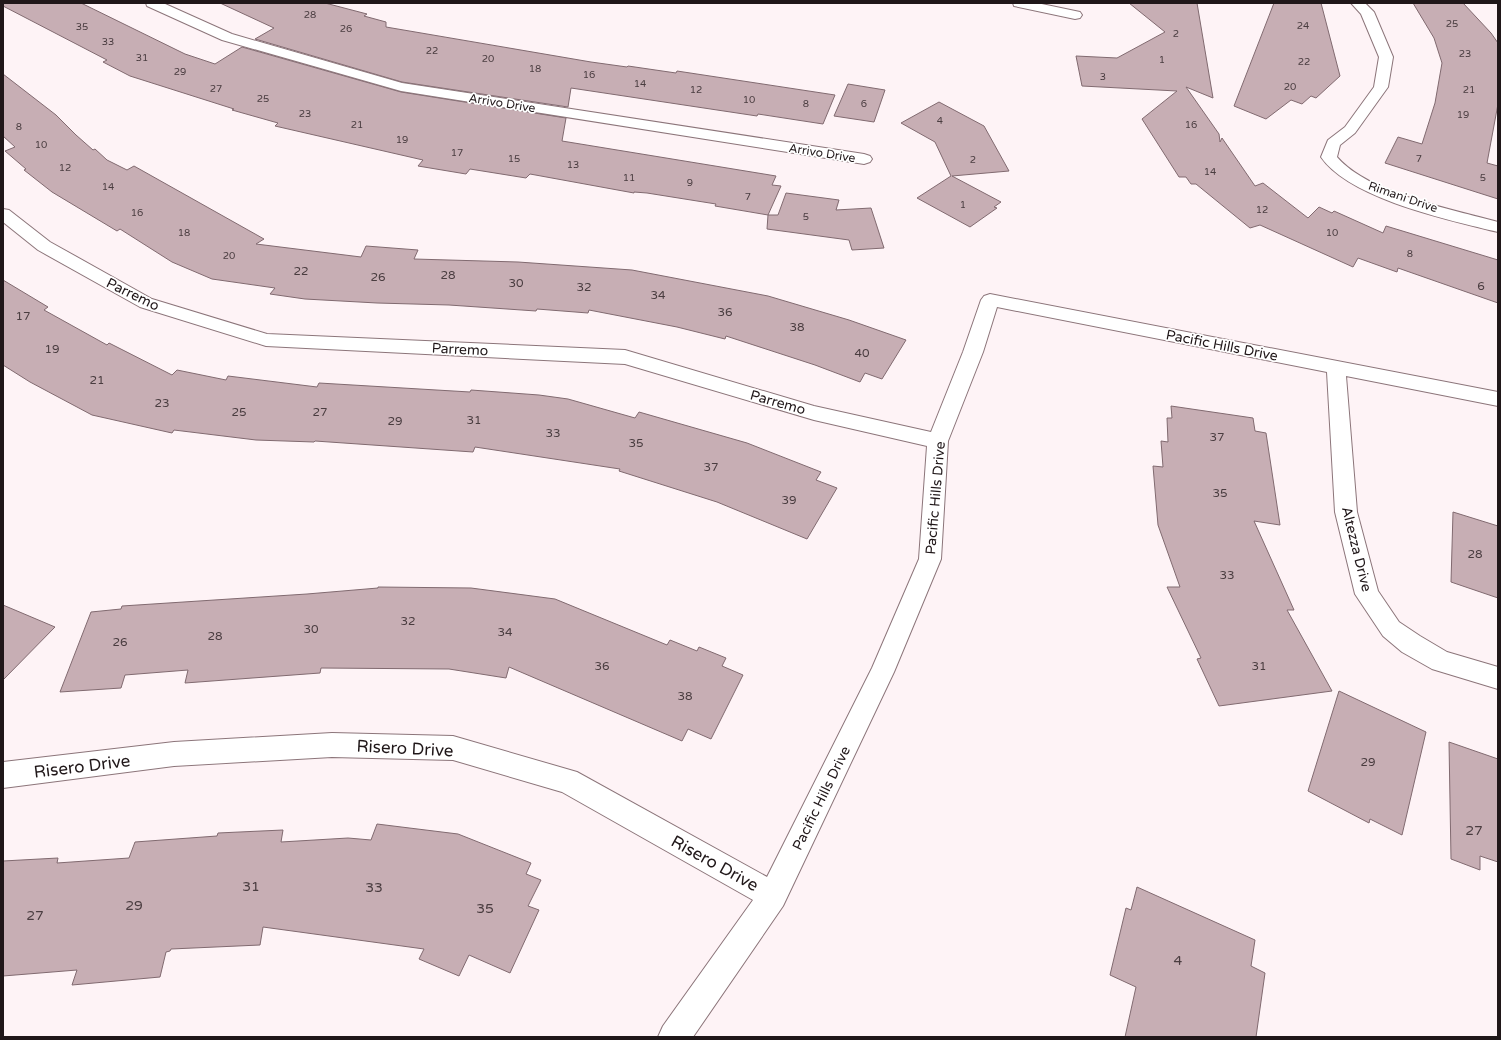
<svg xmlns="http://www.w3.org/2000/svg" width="1501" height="1040" font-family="'Varela Round',sans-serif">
  <rect width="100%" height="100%" fill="#fef3f6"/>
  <g fill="#c7aeb4" stroke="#816a70">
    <polygon points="3,3 81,3 185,54 215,64 242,47 401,92 566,118 562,141 776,176 772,185 781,186 768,215 715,206 716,204 647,193 634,192 634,193 530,174 526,178 470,169 466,174 418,166 423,160 275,126 278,123 232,110 234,109 130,76 103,62 107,60 3,6"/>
    <polygon points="220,3 325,3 367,14 364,16 386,22 386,27 591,62 627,67 628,66 676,73 677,71 835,95 823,124 758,114 757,116 571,88 568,107 402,82 255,39 274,28"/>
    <polygon points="1129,3 1197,3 1213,98 1186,87 1219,134 1220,142 1222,138 1255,186 1263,183 1308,218 1319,207 1332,213 1334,211 1383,233 1386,226 1498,260 1498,303 1398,268 1397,272 1358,258 1353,267 1260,225 1250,228 1196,184 1191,184 1186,177 1179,177 1142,119 1177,91 1082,86 1076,56 1117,58 1165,32"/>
    <polygon points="1274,3 1321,3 1340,76 1316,98 1311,96 1302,104 1291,100 1266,119 1234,106"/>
    <polygon points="1413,3 1463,3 1491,33 1498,43 1498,104 1487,163 1498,166 1498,199 1385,163 1398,137 1422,144 1435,103 1442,63 1434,38"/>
    <polygon points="3,74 56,115 76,135 93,150 95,149 107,160 127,170 134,166 264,239 256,244 361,257 366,246 418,250 414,259 518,262 632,270 768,296 849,320 906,340 882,379 865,373 860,382 815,365 726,336 725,339 677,327 589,310 588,313 537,309 536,311 449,305 377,303 305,299 270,294 275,288 212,279 172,262 120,229 117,231 52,192 24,170 26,169 5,151 15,147 3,136"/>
    <polygon points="848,84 885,90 874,122 834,116"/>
    <polygon points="939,102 984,126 1009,171 952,176 1001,202 994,207 997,208 970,227 917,198 951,176 935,142 901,123"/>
    <polygon points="786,193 839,200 836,210 871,208 884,248 852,250 849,240 767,229 768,215 778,215"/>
    <polygon points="3,280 48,307 44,310 107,345 109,343 172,375 177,370 226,380 228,376 317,387 319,383 470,392 471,390 539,395 568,399 635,418 639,412 747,443 821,472 816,480 837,488 807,539 717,502 619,471 620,469 475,447 473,452 315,441 314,442 256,440 174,430 172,433 92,415 30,382 3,365"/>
    <polygon points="1171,406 1253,418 1255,431 1266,433 1280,525 1254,521 1294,610 1287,610 1332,691 1219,706 1197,659 1201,658 1167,587 1180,587 1158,525 1153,466 1163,467 1161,441 1168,442 1167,418 1172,418"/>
    <polygon points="1453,512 1498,526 1498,598 1451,582"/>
    <polygon points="378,587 471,588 555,599 667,645 670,640 697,651 699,647 726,658 722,666 743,675 711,739 688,729 682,741 509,667 506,678 449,669 321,668 320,673 185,683 188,670 125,675 121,688 60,692 91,612 121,609 122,606 307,594 378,588"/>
    <polygon points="3,605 55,627 3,680"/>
    <polygon points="1339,691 1426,732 1402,835 1370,819 1369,823 1308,791"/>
    <polygon points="1449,742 1498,759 1498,862 1480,856 1480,870 1451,859"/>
    <polygon points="377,824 458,834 531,863 526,874 541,880 528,906 539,910 510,973 469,955 459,976 419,959 424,949 263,927 260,945 171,949 170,951 166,952 160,977 72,985 77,970 3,976 3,861 58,858 57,863 129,858 135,842 217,836 218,833 283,830 281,842 348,838 371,840"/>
    <polygon points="1137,887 1255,940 1251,966 1265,973 1256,1037 1125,1037 1136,987 1110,975 1126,908 1131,910"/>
  </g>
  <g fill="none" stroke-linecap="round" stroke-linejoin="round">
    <defs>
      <g id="minor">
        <polygon points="146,3 163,3 232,34 402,83 864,154 870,156 872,159 870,162 864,164 401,91 222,40 147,6"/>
        <polygon points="1013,3 1037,3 1080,12 1082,15 1080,18 1075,19 1014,6"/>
        <path d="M1351,3H1365L1374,12L1393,57L1388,87L1355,133L1340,145L1337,157C1369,194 1451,209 1498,222V232C1449,220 1350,199 1321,157L1328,140L1345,127L1374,87L1379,57L1361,14Z"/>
        <polygon points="3,209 9,210 50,242 152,299 267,334 625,350 814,406 931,432 963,352 981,300 984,296 990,294 1498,392 1498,406 1346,376 1357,512 1378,591 1399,622 1420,636 1447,652 1498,667 1498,689 1432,669 1402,652 1383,636 1355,594 1335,512 1327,372 997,307 983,352 948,441 941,559 894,672 783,906 693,1037 658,1037 663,1026 753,900 562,792 453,760 332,757 174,766 3,788 3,762 174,742 332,733 453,736 577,772 767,877 872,668 919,559 927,446 814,420 625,364 266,346 140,307 38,250 3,222"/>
      </g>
    </defs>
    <use href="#minor" stroke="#8c757a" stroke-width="2"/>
    <use href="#minor" fill="#fff" fill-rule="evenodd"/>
  </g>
  <g text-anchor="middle" stroke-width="3.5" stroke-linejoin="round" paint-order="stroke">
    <g font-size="10" fill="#4a3d40">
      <text x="310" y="18">28</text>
      <text x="1452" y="27">25</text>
      <text x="1303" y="29">24</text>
      <text x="82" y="30">35</text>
      <text x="346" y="32">26</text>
      <text x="1176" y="37">2</text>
      <text x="108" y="45">33</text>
      <text x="432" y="54">22</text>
      <text x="1465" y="57">23</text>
      <text x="142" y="61">31</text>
      <text x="488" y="62">20</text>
      <text x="1162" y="63">1</text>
      <text x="1304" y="65">22</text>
      <text x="535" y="72">18</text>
      <text x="180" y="75">29</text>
      <text x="589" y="78">16</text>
      <text x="1103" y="80">3</text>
      <text x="640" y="87">14</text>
      <text x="1290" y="90">20</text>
      <text x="216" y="92">27</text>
      <text x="696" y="93">12</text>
      <text x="1469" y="93">21</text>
      <text x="263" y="102">25</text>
      <text x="749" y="103">10</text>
      <text x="806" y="107">8</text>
      <text x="864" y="107">6</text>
      <text x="305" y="117">23</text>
      <text x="1463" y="118">19</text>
      <text x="940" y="124">4</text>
      <text x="357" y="128">21</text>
      <text x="1191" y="128">16</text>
      <text x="19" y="130">8</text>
      <text x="402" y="143">19</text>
      <text x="41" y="148">10</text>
      <text x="457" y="156">17</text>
      <text x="514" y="162">15</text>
      <text x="1419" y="162">7</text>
      <text x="973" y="163">2</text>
      <text x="573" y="168">13</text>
      <text x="65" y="171">12</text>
      <text x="1210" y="175">14</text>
      <text x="629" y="181">11</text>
      <text x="1483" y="181">5</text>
      <text x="690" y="186">9</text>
      <text x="108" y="190">14</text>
      <text x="748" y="200">7</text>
      <text x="963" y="208">1</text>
      <text x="1262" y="213">12</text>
      <text x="137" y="216">16</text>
      <text x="806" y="220">5</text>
      <text x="184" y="236">18</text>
      <text x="1332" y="236">10</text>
      <text x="1410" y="257">8</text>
      <text x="229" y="259">20</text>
    </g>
    <g font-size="12" fill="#201719" stroke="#fff">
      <text transform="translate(502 103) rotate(9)" y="4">Arrivo Drive</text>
      <text transform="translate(822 153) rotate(9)" y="4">Arrivo Drive</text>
      <text transform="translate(1403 197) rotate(19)" y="4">Rimani Drive</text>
    </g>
    <g font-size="12" fill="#4a3d40">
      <text x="301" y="275">22</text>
      <text x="448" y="279">28</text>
      <text x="378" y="281">26</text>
      <text x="516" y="287">30</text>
      <text x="1481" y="290">6</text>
      <text x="584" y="291">32</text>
      <text x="658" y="299">34</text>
      <text x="725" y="316">36</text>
      <text x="23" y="320">17</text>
      <text x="797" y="331">38</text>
      <text x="52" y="353">19</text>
      <text x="862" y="357">40</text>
      <text x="97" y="384">21</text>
      <text x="162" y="407">23</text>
      <text x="239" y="416">25</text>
      <text x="320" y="416">27</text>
      <text x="474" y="424">31</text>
      <text x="395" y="425">29</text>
      <text x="553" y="437">33</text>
      <text x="1217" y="441">37</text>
      <text x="636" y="447">35</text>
      <text x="711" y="471">37</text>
      <text x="1220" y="497">35</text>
      <text x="789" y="504">39</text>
      <text x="1475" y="558">28</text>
      <text x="1227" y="579">33</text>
      <text x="408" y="625">32</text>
      <text x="311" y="633">30</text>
      <text x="505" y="636">34</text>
      <text x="215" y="640">28</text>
      <text x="120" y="646">26</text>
      <text x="602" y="670">36</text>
      <text x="1259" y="670">31</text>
      <text x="685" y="700">38</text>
      <text x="1368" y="766">29</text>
    </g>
    <g font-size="14" fill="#201719" stroke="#fff">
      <text transform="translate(133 294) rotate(26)" y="5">Parremo</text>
      <text transform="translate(1222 345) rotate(11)" y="5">Pacific Hills Drive</text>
      <text transform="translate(460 349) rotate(3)" y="5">Parremo</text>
      <text transform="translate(778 402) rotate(16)" y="5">Parremo</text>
      <text transform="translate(935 498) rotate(-85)" y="5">Pacific Hills Drive</text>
      <text transform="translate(1357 549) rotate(76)" y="5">Altezza Drive</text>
      <text transform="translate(821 798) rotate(-64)" y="5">Pacific Hills Drive</text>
    </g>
    <g font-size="14" fill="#4a3d40">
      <text x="1474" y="835">27</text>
      <text x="251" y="891">31</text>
      <text x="374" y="892">33</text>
      <text x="134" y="910">29</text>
      <text x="485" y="913">35</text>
      <text x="35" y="920">27</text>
      <text x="1178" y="965">4</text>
    </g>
    <g font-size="17" fill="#201719" stroke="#fff">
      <text transform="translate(405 748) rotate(3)" y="6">Risero Drive</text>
      <text transform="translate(82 766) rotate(-7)" y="6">Risero Drive</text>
      <text transform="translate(715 863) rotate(29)" y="6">Risero Drive</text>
    </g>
  </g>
  <rect width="1501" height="1040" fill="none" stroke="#201719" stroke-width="8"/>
</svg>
